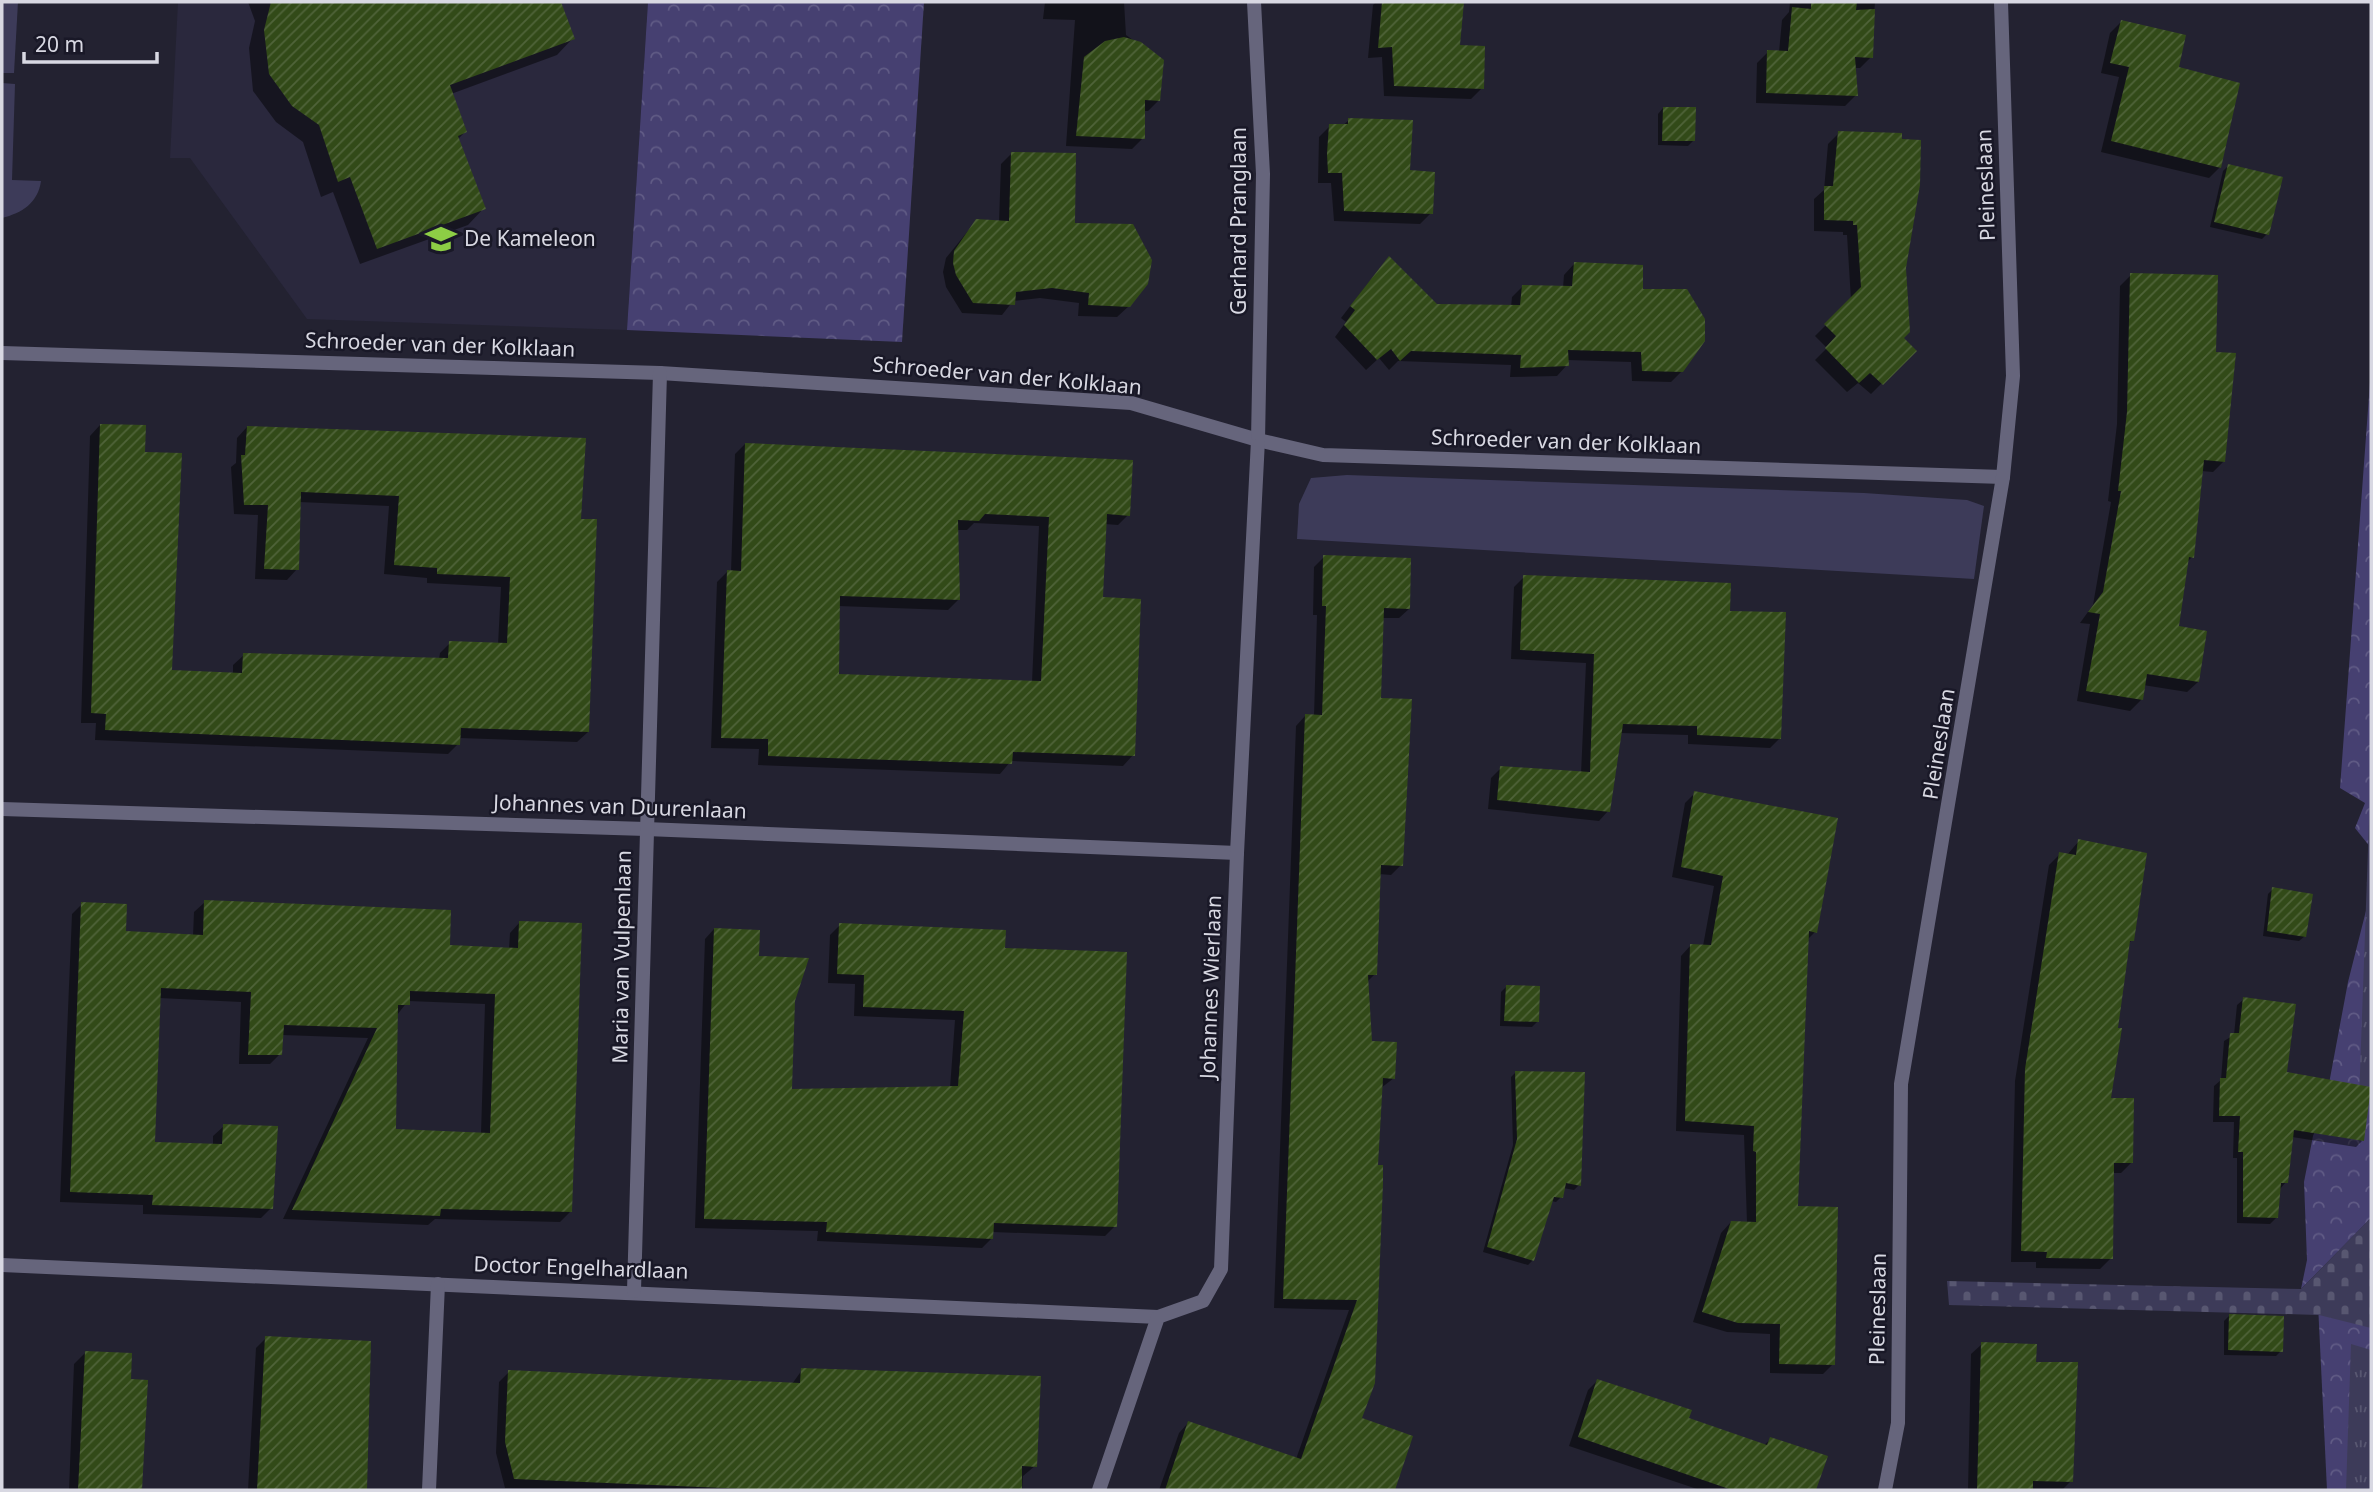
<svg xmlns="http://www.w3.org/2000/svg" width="2373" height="1492" font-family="'Noto Sans',sans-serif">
  <defs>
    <pattern id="forest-crowns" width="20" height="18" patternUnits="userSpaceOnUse" patternTransform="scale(1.75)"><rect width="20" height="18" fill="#464071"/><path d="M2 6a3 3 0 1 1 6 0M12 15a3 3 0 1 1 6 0" fill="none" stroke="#605b85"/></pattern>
    <pattern id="cemetery-stones" width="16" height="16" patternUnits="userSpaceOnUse" patternTransform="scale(1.75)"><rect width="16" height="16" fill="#3d3b59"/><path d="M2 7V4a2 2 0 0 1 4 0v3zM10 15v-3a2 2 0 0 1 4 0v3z" fill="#585771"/></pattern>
    <pattern id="park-tufts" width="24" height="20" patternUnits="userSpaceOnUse" patternTransform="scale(1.75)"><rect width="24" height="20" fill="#3d3b59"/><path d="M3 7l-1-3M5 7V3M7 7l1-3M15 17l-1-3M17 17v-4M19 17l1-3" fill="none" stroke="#585771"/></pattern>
    <pattern id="building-hatch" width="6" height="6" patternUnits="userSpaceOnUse" patternTransform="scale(1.75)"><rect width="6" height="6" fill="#324a18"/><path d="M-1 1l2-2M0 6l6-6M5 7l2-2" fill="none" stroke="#4f6339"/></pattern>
  </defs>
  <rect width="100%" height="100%" fill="#232231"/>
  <polygon fill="#2a283d" points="178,2 648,2 627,330 307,319 190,158 170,158"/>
  <g fill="#3d3b59">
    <polygon points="2,2 18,2 14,73 2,73"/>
    <path d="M2,83L15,84L12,180L41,181C38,203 22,213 2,218Z"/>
    <polygon points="1347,475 1864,493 1967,500 1984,506 1974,579 1297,539 1299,504 1311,478"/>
  </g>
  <g fill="url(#forest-crowns)">
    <polygon points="648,2 924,2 902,342 627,330"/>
    <polygon points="2371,369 2371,848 2355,828 2365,803 2340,788"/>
    <polygon points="2371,891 2371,1218 2301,1289 2307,1260 2304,1182 2313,1136 2325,1105 2348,982"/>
    <polygon points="2318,1304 2371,1322 2371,1490 2327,1490"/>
  </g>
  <polygon fill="url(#cemetery-stones)" points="2371,1218 2371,1328 2319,1315 1949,1305 1947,1281 2301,1289"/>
  <g fill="url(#park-tufts)">
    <polygon points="2371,766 2371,1099 2359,1100"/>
    <polygon points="2351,1344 2371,1350 2371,1490 2346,1490"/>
  </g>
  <g fill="#0007" fill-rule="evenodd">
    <polygon points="248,2 559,2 573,38 557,55 451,94 465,132 458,139 484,208 468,225 360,264 333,192 321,197 303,142 276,122 253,91 249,48 255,21"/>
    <polygon points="1045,2 1124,2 1126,35 1162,61 1159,100 1148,111 1144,111 1143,138 1132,149 1066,146 1075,20 1043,19"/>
    <polygon points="1376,2 1443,2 1458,47 1482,88 1471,99 1384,96 1382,57 1368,58 1373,5"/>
    <polygon points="1790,2 1875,2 1871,57 1860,68 1854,68 1856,95 1845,106 1756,103 1757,63 1768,52 1779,52 1782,20 1789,12"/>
    <polygon points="2121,22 2177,68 2220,167 2209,178 2101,152 2119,77 2101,73 2110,33"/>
    <polygon points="1663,108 1693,141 1688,146 1658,145 1658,114"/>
    <polygon points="1349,120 1408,172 1431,213 1420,224 1334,221 1331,183 1318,183 1319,137 1330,126 1342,126"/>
    <polygon points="1839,133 1904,267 1902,338 1914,351 1871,394 1858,383 1847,392 1815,360 1827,348 1815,336 1851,300 1847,235 1843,235 1843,232 1814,231 1814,199 1824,190 1828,144"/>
    <polygon points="1012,153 1073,224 1129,306 1117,317 1078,316 1079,303 1040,298 1013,301 1002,315 962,313 946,287 943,272 946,258 976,221 999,222 1001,164"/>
    <polygon points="2228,166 2267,234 2262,239 2210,227 2223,171"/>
    <polygon points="1574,264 1641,290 1682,371 1671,382 1632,381 1631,362 1567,360 1567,365 1557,376 1510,377 1511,365 1398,361 1389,370 1379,358 1366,370 1335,337 1346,322 1341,318 1379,269 1436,306 1511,307 1512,297 1523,286 1563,288 1564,275"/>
    <polygon points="2131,275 2215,354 2224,461 2213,472 2201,471 2192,557 2186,563 2177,628 2198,682 2187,692 2143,685 2141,700 2130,711 2077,701 2090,624 2080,623 2093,605 2111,502 2108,501 2117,424 2120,286"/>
    <polygon points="100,425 143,454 170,671 233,674 233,665 244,655 439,659 440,653 450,643 498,645 501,587 427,583 427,578 384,574 389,506 299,502 297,569 287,580 255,579 258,515 234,514 231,467 236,463 237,438 247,427 579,520 588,732 577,742 459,738 458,744 448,754 95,740 96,723 81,723 90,436"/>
    <path d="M745,444L1128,515L1118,525L1105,524L1102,599L1133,755L1123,766L1011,761L1000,774L758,765L759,749L711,748L717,582L727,572H731L735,454ZM974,523L1039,526L1032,682L838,676V606L948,610L958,600L957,530H967Z"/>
    <polygon points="1324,557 1409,609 1399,618 1382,618 1379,700 1401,865 1391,875 1379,874 1375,974 1367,982 1371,1043 1394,1078 1381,1088 1360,1419 1411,1437 1393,1490 1159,1490 1179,1433 1188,1423 1296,1459 1349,1310 1274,1308 1296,726 1305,716 1314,716 1317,615 1313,615 1314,567"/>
    <polygon points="1524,577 1728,612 1780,738 1770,748 1688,744 1688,735 1620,733 1608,811 1599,821 1488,809 1491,778 1501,768 1581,774 1586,663 1511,659 1514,587"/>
    <polygon points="1695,793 1815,932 1807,940 1796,1208 1833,1364 1823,1374 1770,1373 1770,1334 1727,1332 1693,1322 1721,1233 1731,1222 1747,1223 1744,1135 1676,1131 1681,956 1691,945 1703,946 1714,886 1672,877 1685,803"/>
    <polygon points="2079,841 2132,940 2127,945 2109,1100 2132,1162 2121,1173 2112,1173 2111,1258 2100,1269 2036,1268 2036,1262 2011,1262 2015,1081 2049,865 2060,854 2067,855"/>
    <polygon points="2273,889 2305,936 2299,941 2263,936 2268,894"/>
    <path d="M205,902L448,947L509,949L510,933L520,922L570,1212L560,1222L435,1219L428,1225L283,1219L368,1038L282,1035L280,1054L270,1064H239L241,1002L159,998L153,1144L213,1145V1136L224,1126L271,1208L261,1218L143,1214V1205L60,1202L72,914L82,904L124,933L193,936L194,912ZM408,1001L485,1004L481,1134L394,1130L397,1015Z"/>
    <polygon points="840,925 1004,949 1115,1226 1105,1236 992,1232 991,1239 982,1248 817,1241 818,1231 695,1228 705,939 714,929 757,957 793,1001 790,1091 950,1088 955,1020 854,1016 855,984 828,983 830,935"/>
    <polygon points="1506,987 1537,1022 1532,1027 1500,1026 1501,992"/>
    <polygon points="2244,999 2285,1074 2362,1141 2356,1147 2292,1137 2286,1182 2280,1189 2277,1217 2270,1224 2237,1223 2237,1158 2233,1158 2234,1122 2213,1122 2214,1086 2221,1080 2224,1041 2234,1035 2237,1005"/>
    <polygon points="1516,1072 1579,1185 1574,1190 1563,1188 1561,1197 1556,1202 1551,1201 1533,1260 1528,1265 1483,1252 1513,1145 1511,1077"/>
    <polygon points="2229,1316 2281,1351 2276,1356 2224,1355 2224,1321"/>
    <polygon points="266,1338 370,1388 365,1490 248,1490 256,1348"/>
    <polygon points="1982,1344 2035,1363 2071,1481 2062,1490 1968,1490 1971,1354"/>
    <polygon points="85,1353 129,1381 147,1381 141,1490 69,1490 74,1364"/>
    <polygon points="802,1370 1035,1466 1023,1476 1022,1490 505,1488 496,1453 499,1382 509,1372 792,1384"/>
    <polygon points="1597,1381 1687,1419 1763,1446 1771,1439 1826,1457 1815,1490 1700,1490 1569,1446 1588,1390"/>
  </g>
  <g fill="url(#building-hatch)" fill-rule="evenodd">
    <polygon points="271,2 561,2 575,39 450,85 467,132 458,136 486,209 377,249 350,177 338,182 319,125 292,106 269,74 264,30"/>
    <polygon points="1382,2 1464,2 1460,45 1485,46 1484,89 1394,86 1392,47 1378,48"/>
    <polygon points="1811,2 1857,2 1856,10 1875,9 1873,58 1855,57 1858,96 1766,93 1767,50 1788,51 1792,7 1811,9"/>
    <polygon points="2121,20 2186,35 2179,67 2240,83 2221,168 2111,141 2129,67 2110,63"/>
    <polygon points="1124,37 1141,42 1164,60 1160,101 1145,100 1145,139 1076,136 1084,57 1105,41"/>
    <polygon points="1663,107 1696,107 1695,141 1662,141"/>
    <polygon points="1348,118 1413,120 1410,170 1435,172 1433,214 1344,211 1342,173 1328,173 1327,154 1329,124 1348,124"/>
    <polygon points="1838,131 1902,133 1902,139 1921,140 1920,185 1906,268 1910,332 1904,338 1917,351 1883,385 1870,373 1859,383 1825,348 1836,336 1824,324 1861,287 1857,225 1853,225 1853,221 1824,220 1824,186 1833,186"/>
    <polygon points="1011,152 1076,153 1075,223 1133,224 1152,260 1148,284 1130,307 1088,305 1089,293 1052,288 1016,292 1015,305 973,303 956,275 953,263 954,251 976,219 1009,221"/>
    <polygon points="2228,164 2283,177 2269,235 2214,222"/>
    <polygon points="1389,256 1437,304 1520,305 1522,285 1572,286 1574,262 1643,265 1643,289 1687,289 1705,319 1705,341 1683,372 1642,371 1641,352 1568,350 1569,366 1520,368 1521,355 1411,351 1400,361 1391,349 1377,360 1344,325 1355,310 1350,306"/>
    <polygon points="2130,273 2218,275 2216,352 2236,353 2225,462 2204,460 2194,558 2189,557 2179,626 2207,631 2199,682 2147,674 2143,700 2086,691 2100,614 2088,612 2103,592 2121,491 2118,491 2127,412"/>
    <polygon points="100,424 146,425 145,452 182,453 172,670 242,673 243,653 448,658 449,641 507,643 510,577 437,574 437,568 394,565 399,496 301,492 299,570 264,569 268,505 244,505 241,455 245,455 247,426 586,438 581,519 597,519 589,732 461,728 460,745 105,730 106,714 91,713"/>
    <path d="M745,443L1133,460L1130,516L1107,514L1103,597L1141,599L1135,756L1013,752L1012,764L768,756V739L721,738L727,570L741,571ZM985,514L1049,517L1041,681L839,674L840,596L960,600L958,520L979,521Z"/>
    <polygon points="1323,555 1411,558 1410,609 1384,608 1381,698 1412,699 1403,866 1381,865 1377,975 1368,975 1372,1041 1397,1042 1395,1079 1383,1078 1378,1165 1383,1165 1383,1183 1375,1383 1362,1418 1413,1436 1395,1490 1165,1490 1188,1421 1301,1459 1357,1300 1283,1299 1305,714 1322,715 1326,606 1322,606"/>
    <polygon points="1523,575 1731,583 1730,611 1786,612 1781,739 1697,735 1697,726 1623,724 1610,812 1497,800 1500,766 1590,772 1594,654 1520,650"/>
    <polygon points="1694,791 1838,818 1817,933 1809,931 1798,1206 1838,1207 1835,1365 1779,1364 1780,1324 1738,1323 1702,1312 1731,1221 1756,1222 1756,1152 1753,1151 1754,1126 1685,1121 1690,944 1711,945 1723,876 1681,867"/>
    <polygon points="2078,839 2147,853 2134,941 2130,941 2118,1028 2122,1028 2111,1098 2134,1098 2133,1163 2114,1163 2113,1259 2046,1258 2047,1252 2021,1251 2025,1069 2059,852 2076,855"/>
    <polygon points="2272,887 2313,894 2306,937 2267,931"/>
    <path d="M204,900L451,910L450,945L518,948L519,921L582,923L572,1212L441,1209L440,1216L292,1210L377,1028L284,1025L282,1055H248L251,992L161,988L155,1142L222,1144L223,1124L278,1126L273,1209L152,1205L153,1195L70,1192L81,902L127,904L126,931L203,935ZM410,991L495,994L490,1133L396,1129L398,1005H410Z"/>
    <polygon points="839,923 1006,930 1005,948 1127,952 1117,1227 994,1223 993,1239 826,1232 827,1222 704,1219 714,928 760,930 759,956 809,958 795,1001 792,1089 958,1086 964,1011 863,1007 864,975 837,974"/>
    <polygon points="1506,985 1540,986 1539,1022 1504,1021"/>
    <polygon points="2243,997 2296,1004 2287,1072 2371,1087 2364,1141 2294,1130 2288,1183 2281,1183 2278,1218 2243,1217 2243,1152 2238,1152 2240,1116 2219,1116 2220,1078 2226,1078 2230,1033 2239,1033"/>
    <polygon points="1515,1071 1585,1072 1581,1186 1566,1183 1563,1198 1554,1197 1534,1261 1487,1247 1517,1139"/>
    <polygon points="2229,1314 2284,1316 2283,1352 2228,1350"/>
    <polygon points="265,1336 371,1341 367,1490 257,1490"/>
    <polygon points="1981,1342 2037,1344 2036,1362 2078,1362 2073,1482 2033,1481 2033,1490 1977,1490"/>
    <polygon points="85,1351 132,1353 131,1379 148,1380 142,1490 78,1490"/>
    <polygon points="801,1368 1041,1376 1037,1467 1022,1466 1022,1490 772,1490 514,1479 505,1442 508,1370 800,1383"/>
    <polygon points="1597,1379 1692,1410 1689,1418 1767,1445 1770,1437 1828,1456 1816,1490 1732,1490 1578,1437"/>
  </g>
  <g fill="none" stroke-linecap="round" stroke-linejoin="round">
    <g stroke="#66657c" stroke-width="14">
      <polyline points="2,353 660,373 1131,403 1258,440 1323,455 2003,477"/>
      <polyline points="2,809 646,829 1237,853"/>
      <polyline points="2,1265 1158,1317"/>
      <polyline points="634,1291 660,373"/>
      <polyline points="429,1490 438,1284"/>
      <polyline points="1099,1490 1158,1317 1203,1301 1221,1269 1237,853 1258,440 1263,174 1254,2"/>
      <polyline points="1885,1490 1898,1423 1901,1084 2003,477 2013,376 2001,2"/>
    </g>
  </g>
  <defs>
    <symbol id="school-bare" viewBox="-9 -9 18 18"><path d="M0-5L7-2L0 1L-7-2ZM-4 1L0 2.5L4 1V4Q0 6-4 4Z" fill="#8dce45" stroke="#191827" stroke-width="2.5" paint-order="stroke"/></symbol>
  </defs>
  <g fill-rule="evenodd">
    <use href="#school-bare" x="419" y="217" width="44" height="44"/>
  </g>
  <g text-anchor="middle" stroke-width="5" stroke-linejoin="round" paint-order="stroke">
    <g font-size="21" fill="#d8d8e2" stroke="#191827">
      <text transform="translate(1986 185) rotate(-92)" y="7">Pleineslaan</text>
      <text transform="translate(1239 221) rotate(-90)" y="7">Gerhard Pranglaan</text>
      <text transform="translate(440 345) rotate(2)" y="7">Schroeder van der Kolklaan</text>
      <text transform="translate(1007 376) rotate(5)" y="7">Schroeder van der Kolklaan</text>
      <text transform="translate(1566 442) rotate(2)" y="7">Schroeder van der Kolklaan</text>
      <text transform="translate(1939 744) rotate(-81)" y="7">Pleineslaan</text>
      <text transform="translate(620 807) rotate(2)" y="7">Johannes van Duurenlaan</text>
      <text transform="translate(622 957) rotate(-89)" y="7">Maria van Vulpenlaan</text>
      <text transform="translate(1211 987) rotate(-88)" y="7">Johannes Wierlaan</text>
      <text transform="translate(581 1268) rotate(2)" y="7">Doctor Engelhardlaan</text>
      <text transform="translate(1878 1309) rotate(-89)" y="7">Pleineslaan</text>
    </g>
    <g font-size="21" fill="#d8d8e2" stroke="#191827" text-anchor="start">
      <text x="464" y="246">De Kameleon</text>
    </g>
  </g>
  <rect width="2373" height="1492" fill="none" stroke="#d8d8e2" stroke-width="7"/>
  <path d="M24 52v10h133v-10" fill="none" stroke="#d8d8e2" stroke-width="3.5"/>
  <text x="35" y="52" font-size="21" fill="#d8d8e2" stroke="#191827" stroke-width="5" paint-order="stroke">20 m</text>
</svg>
